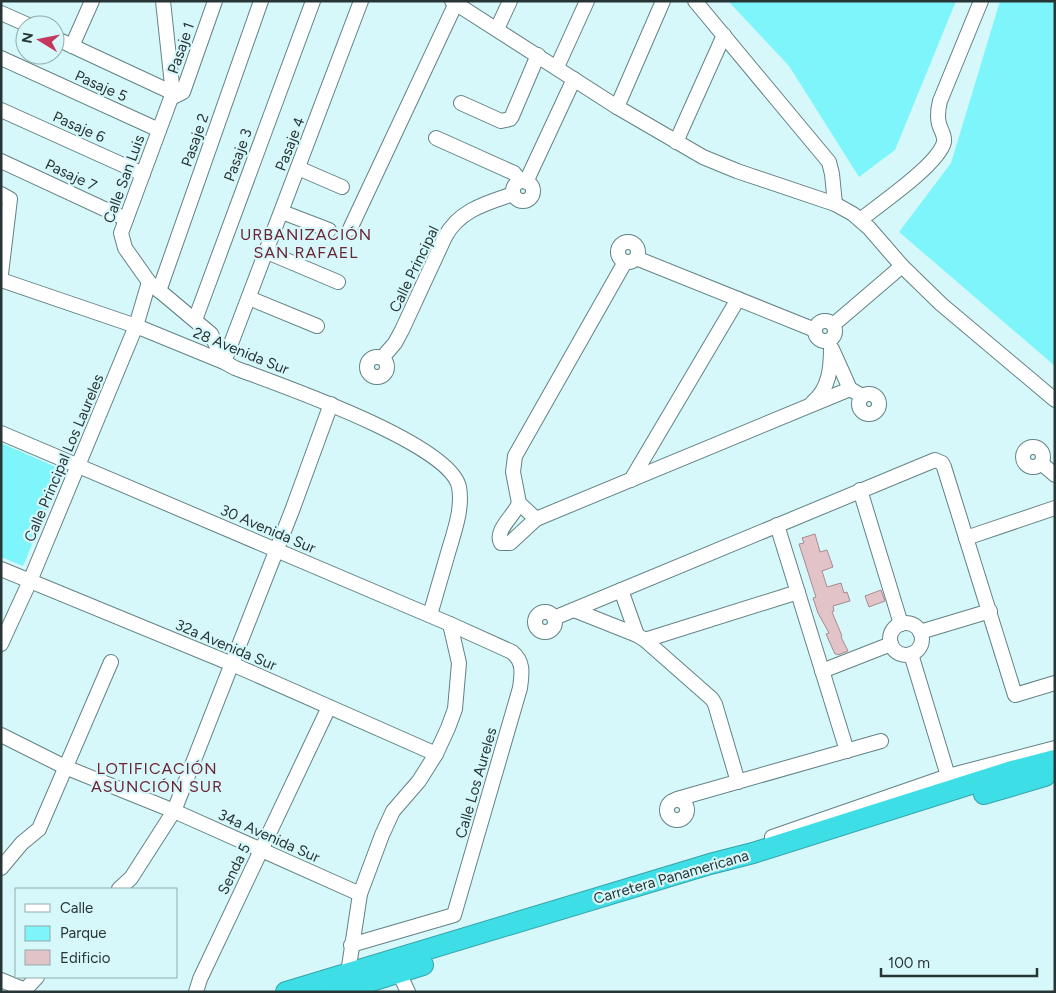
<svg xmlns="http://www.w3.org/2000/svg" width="1056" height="993" font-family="Figtree,sans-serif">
  <rect width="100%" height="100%" fill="#d7f8fa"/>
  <g fill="#7ef5fb">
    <polygon points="728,1 956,1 895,150 859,177 789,66"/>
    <polygon points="1000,1 1055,1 1055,366 899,232 951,163"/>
    <polygon points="1,443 63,470 23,566 1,557"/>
  </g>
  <g fill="#e2c3c7" stroke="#a78b8e">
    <polygon points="815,534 820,552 827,550 833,567 822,571 827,587 841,583 844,593 847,592 850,601 833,606 834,611 832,612 842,636 841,637 848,651 838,655 837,654 835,654 826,634 829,633 818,613 813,598 816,597 799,544 804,543 802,538"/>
    <polygon points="881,590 885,601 869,607 865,596"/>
  </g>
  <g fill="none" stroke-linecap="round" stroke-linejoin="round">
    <defs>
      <g id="minor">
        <polyline points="163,1 172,85 171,98 121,233 125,248 149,282 211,334 224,362"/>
        <polyline points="452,1 617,107 703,157 737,171 835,204 853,214 869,228 902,266 941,304 1055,400"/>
        <polyline points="695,1 829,162 832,174 835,204"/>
        <polyline points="1,13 28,25"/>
        <polyline points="497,29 510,1"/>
        <polyline points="55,38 171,92"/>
        <polyline points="72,46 92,1"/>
        <polyline points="1,58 159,130"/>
        <polyline points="557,67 587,1"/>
        <polyline points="171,98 183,92 215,1"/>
        <polyline points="461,103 501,121 510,119 512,116 538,55"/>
        <polyline points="617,107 663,1"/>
        <polyline points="1,110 143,174"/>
        <polyline points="436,138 514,173 521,181"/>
        <polyline points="676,142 724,35"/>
        <polyline points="1,161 126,219"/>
        <polyline points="298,168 342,187"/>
        <circle cx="523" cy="191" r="10"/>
        <polyline points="526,182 574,79"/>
        <polyline points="1,194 10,199 1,274"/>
        <polyline points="282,212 329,230"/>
        <path d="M860,220C879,205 939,164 944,142C945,135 941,131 939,124C937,116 938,109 940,101L981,1"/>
        <polyline points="350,229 456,3"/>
        <circle cx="628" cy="252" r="10"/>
        <polyline points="267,252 338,282"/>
        <polyline points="636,258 815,330"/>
        <polyline points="625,262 515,456 513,472 519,503 536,519 850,389"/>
        <path d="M1,280L136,326L224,362L235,368C277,384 450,443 459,487C463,509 454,532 448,553C442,574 436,595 430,615"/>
        <polyline points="159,291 261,1"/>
        <polyline points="249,298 317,326"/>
        <polyline points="195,320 313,1"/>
        <circle cx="825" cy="331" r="10"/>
        <polyline points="833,325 902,266"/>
        <polyline points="832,349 850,389 862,396"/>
        <circle cx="377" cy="367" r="10"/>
        <path d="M382,358L395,343L402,330L445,237C459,210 487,203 513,194"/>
        <polyline points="224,362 361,1"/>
        <circle cx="869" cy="404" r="10"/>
        <path d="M813,402C829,389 831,368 831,348"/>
        <path d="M1,433L450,624L512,652C524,662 522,673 520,688L454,915L351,945"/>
        <circle cx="1033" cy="457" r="10"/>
        <polyline points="1041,463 1055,475"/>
        <polyline points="631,480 738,299"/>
        <polyline points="860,490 901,624"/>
        <path d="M519,503C515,515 494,530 501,543H510L536,519"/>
        <polyline points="777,525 847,751"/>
        <polyline points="966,538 1055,508"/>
        <polyline points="1,569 232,664 436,754"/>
        <polyline points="621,590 637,635"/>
        <polyline points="574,610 637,635 645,640 712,699 715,704 738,782"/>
        <circle cx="545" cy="622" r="10"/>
        <polyline points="554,618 935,460 942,463 944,467 1015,695 1055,683"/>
        <circle cx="906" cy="639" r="16"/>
        <polyline points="920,632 990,611"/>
        <polyline points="645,640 798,592"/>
        <polyline points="1,644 30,581 136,326 149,282"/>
        <polyline points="911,654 948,776"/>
        <polyline points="822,671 891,644"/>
        <polyline points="1,735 65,767 174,811 360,894"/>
        <polyline points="677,799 881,741"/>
        <circle cx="677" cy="810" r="10"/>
        <polyline points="772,837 948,776 1055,748"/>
        <polyline points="1,868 22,843 39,829 111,662"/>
        <polyline points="119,889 131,878 174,811 293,508 331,404"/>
        <polyline points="348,973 360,894 382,835 393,811 419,781 436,754 448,728 455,709 459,663 450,624"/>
        <polyline points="399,973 408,992"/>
        <polyline points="1,980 25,990"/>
        <polyline points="23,992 37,977"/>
        <polyline points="196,992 200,979 329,707"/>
      </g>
      <g id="highway">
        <polyline points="984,794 1045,776"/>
        <polyline points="286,992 710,864 753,853 1012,771 1055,760"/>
        <polyline points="336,992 423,965"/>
      </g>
    </defs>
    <use href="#minor" stroke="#638284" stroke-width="16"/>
    <use href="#highway" stroke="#36a3a8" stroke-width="22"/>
    <use href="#minor" stroke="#fff" stroke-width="14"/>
    <use href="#highway" stroke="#3ddee6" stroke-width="20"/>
  </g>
  <g text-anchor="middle" stroke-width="4.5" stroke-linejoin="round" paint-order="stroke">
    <g font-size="15" fill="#283536" stroke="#d7f8fa">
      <text transform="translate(181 48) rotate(-71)" y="5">Pasaje 1</text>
      <text transform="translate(101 86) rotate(24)" y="5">Pasaje 5</text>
      <text transform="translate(79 127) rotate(24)" y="5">Pasaje 6</text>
      <text transform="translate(195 140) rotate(-71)" y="5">Pasaje 2</text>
      <text transform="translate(290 144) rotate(-69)" y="5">Pasaje 4</text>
      <text transform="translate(238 155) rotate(-70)" y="5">Pasaje 3</text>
      <text transform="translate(71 175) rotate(25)" y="5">Pasaje 7</text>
      <text transform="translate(124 179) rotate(-70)" y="5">Calle San Luis</text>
      <text transform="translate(414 269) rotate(-64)" y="5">Calle Principal</text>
      <text transform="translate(241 351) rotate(22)" y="5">28 Avenida Sur</text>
      <text transform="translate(64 458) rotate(-67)" y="5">Calle Principal Los Laureles</text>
      <text transform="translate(268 529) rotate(23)" y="5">30 Avenida Sur</text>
      <text transform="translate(226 645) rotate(23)" y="5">32a Avenida Sur</text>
      <text transform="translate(476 783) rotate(-74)" y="5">Calle Los Aureles</text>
      <text transform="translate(269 836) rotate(24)" y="5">34a Avenida Sur</text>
      <text transform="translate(234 869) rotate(-64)" y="5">Senda 5</text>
      <text transform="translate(671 877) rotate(-16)" y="5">Carretera Panamericana</text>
    </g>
    <g font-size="16" letter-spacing="1" fill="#6b2535" stroke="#d7f8fa">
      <text x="306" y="240">URBANIZACIÓN<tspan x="306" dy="18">SAN RAFAEL</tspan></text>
      <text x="157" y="774">LOTIFICACIÓN<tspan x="157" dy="18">ASUNCIÓN SUR</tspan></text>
    </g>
  </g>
  <rect width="1056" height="993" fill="none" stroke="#283536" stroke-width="5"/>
  <rect x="15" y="888" width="162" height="90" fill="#d7f8fa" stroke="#91aaac"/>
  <rect x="25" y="904" width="25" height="8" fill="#ffffff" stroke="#91aaac"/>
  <text x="60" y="913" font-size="15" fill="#283536">Calle</text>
  <rect x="25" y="926" width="25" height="15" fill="#7ef5fb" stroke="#91aaac"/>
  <text x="60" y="938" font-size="15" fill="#283536">Parque</text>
  <rect x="25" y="950" width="25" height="15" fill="#e2c3c7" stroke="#91aaac"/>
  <text x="60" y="963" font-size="15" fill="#283536">Edificio</text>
  <g transform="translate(40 40) rotate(280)"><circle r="24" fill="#d7f8fa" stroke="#91aaac"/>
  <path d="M0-4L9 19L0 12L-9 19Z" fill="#c6375d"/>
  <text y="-8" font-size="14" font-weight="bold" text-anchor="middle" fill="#283536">N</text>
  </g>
  <path d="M881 968v8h156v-8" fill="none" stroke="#283536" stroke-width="2.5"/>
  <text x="888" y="968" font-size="15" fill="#283536" stroke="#d7f8fa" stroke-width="4" paint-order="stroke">100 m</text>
</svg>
